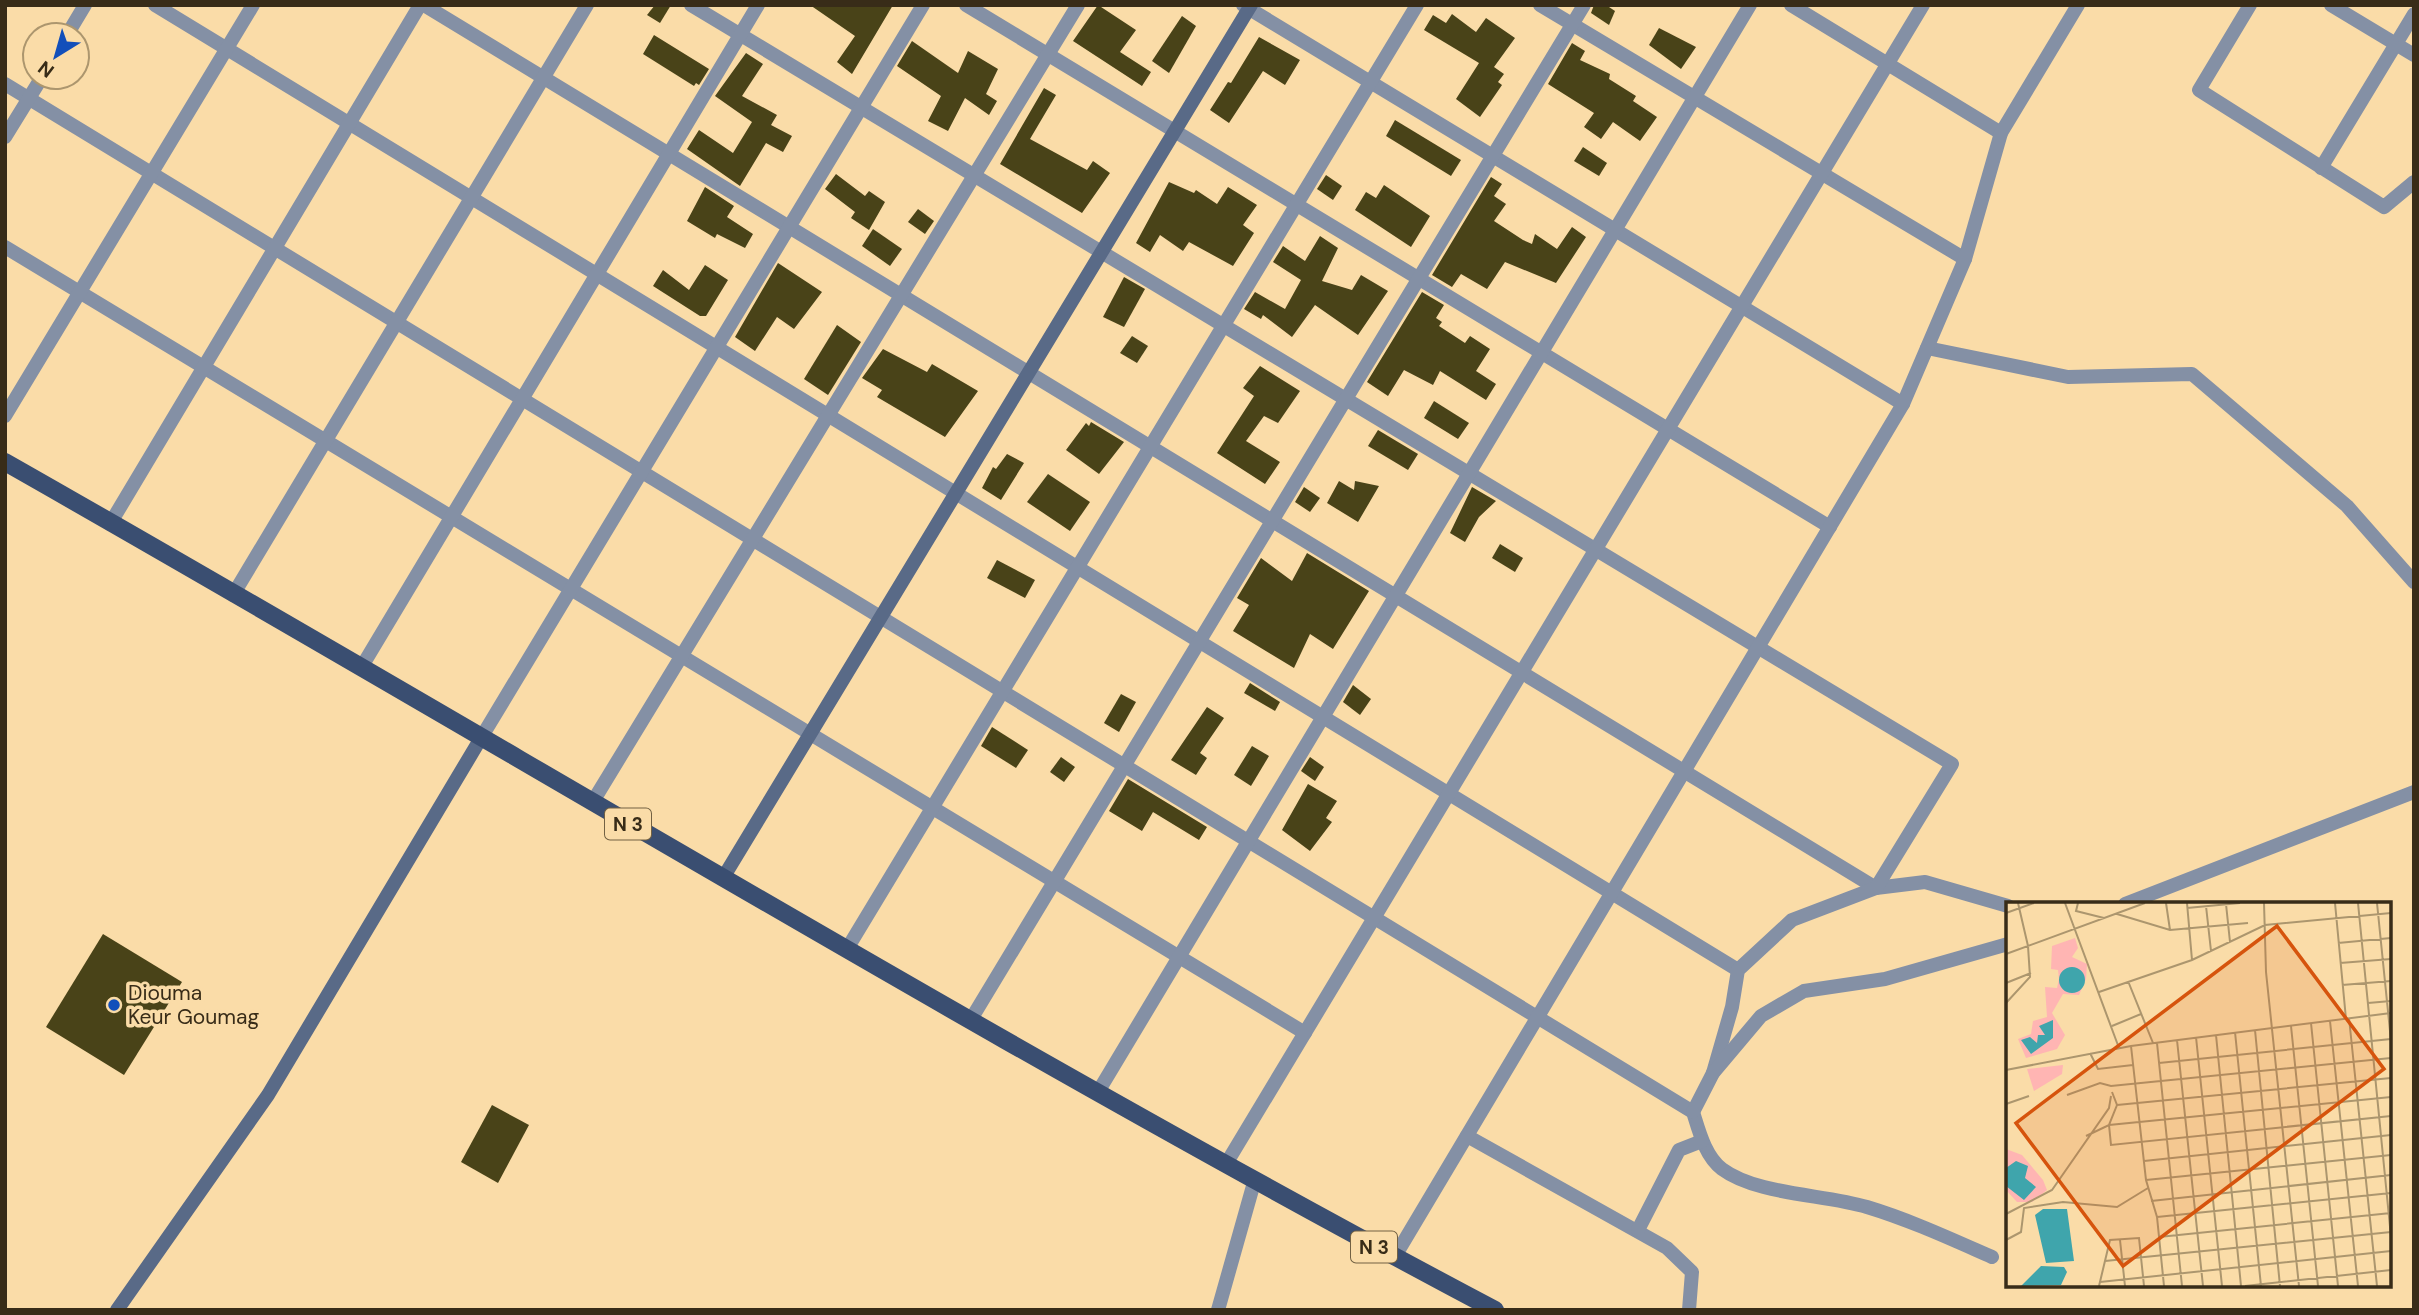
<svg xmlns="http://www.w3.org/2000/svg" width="2419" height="1315" font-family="'DM Sans',sans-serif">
  <rect width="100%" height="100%" fill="#fadca8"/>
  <g fill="#494318">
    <polygon points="655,5 671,5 660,23 647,15"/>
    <polygon points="810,5 893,5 852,74 837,62 855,36"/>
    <polygon points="1098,5 1136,30 1120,52 1151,72 1142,86 1073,41"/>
    <polygon points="1594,5 1606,5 1615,11 1609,25 1591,13"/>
    <polygon points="1452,14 1476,32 1486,18 1515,38 1494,67 1504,74 1498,82 1502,85 1480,117 1456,99 1479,63 1424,30 1433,15 1446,23"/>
    <polygon points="1182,16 1196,26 1169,73 1152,61"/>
    <polygon points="1659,28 1696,47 1681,69 1649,45"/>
    <polygon points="654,35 709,69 699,85 696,83 694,86 643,54"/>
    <polygon points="1259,37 1300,60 1285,85 1263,71 1229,123 1210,110 1228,82 1231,83"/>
    <polygon points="912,41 958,73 968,51 998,69 986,94 997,101 989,115 965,98 948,131 928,121 941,96 897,66"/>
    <polygon points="1572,43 1585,51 1580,60 1610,74 1609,79 1636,96 1633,101 1657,117 1640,141 1613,122 1601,139 1584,127 1594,113 1548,84"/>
    <polygon points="746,53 763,64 742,96 777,115 771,125 792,136 783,152 766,143 740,186 687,149 699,130 733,153 752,122 715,96"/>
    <polygon points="1044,88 1056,95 1030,139 1087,170 1093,161 1110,173 1082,213 1000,164"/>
    <polygon points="1395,120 1461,160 1451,176 1386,136"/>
    <polygon points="1583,147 1607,163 1599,176 1574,161"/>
    <polygon points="836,174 865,196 869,191 885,202 869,230 851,218 855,212 825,189"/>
    <polygon points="1326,175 1342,186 1333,200 1317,189"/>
    <polygon points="1491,177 1502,184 1494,196 1506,204 1494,221 1523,240 1532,244 1535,234 1557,249 1572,227 1586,237 1556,283 1505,262 1487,289 1461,274 1452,287 1432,275"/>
    <polygon points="1169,182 1194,193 1196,190 1217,204 1228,187 1257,205 1243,225 1254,233 1233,266 1189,242 1183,251 1160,235 1150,252 1136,243"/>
    <polygon points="1384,185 1430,216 1411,247 1355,210 1366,192 1376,198"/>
    <polygon points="705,187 734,206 727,217 753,234 745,248 717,234 715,238 687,221"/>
    <polygon points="918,209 934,221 925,234 908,222"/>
    <polygon points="873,229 902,249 890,266 862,246"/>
    <polygon points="1320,236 1338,248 1322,281 1352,290 1361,275 1388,291 1358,335 1315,305 1292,337 1263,315 1261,319 1244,309 1255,292 1285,309 1301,280 1273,262 1283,246 1305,261"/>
    <polygon points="778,263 822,292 794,329 777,317 755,351 735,337"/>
    <polygon points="705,265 728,280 706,316 700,316 653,286 663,270 689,290"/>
    <polygon points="1124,277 1145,289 1124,327 1103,317"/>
    <polygon points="1422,292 1444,305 1436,318 1442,322 1439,326 1465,343 1470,336 1490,349 1476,371 1496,384 1486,400 1440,371 1433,385 1404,370 1388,396 1367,382"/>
    <polygon points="837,325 861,342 828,395 804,379"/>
    <polygon points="1132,336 1148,346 1137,363 1120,353"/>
    <polygon points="883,349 927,372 932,364 978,391 945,437 877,397 882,390 862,378"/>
    <polygon points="1260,366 1300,391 1278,423 1264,416 1246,441 1280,462 1265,484 1217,453 1254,396 1243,388"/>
    <polygon points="1434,401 1469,423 1458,439 1424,418"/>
    <polygon points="1091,422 1124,442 1099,474 1066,450 1086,423 1089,426"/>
    <polygon points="1378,430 1418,454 1408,470 1368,446"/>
    <polygon points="1007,454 1024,463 1001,500 982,488 993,467 996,469"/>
    <polygon points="1048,474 1090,502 1070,531 1027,502"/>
    <polygon points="1339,481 1354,490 1355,481 1379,486 1358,522 1327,503"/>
    <polygon points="1304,487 1320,498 1310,512 1295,502"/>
    <polygon points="1472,487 1496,501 1479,517 1465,542 1450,533"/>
    <polygon points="1500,544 1523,558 1515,572 1492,558"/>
    <polygon points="1307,553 1369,591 1333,649 1310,634 1294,668 1233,631 1249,605 1237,598 1261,558 1292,581"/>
    <polygon points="997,560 1035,580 1025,598 987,578"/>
    <polygon points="1250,683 1280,702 1275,711 1244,693"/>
    <polygon points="1353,685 1371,699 1360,715 1343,702"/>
    <polygon points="1121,694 1136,702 1119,732 1104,723"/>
    <polygon points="1207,707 1224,718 1200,753 1207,758 1196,775 1171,760"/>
    <polygon points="992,727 1028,750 1016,768 981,746"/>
    <polygon points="1252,746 1269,756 1251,786 1234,775"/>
    <polygon points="1061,757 1075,767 1064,782 1050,772"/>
    <polygon points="1310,757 1324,767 1315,781 1301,771"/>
    <polygon points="1128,779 1207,827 1199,840 1153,812 1142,831 1109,811"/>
    <polygon points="1308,784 1337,801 1326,818 1332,822 1310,851 1282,830"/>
    <polygon points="103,934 182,982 124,1075 46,1027"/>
    <polygon points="492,1105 529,1125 498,1183 461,1162"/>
  </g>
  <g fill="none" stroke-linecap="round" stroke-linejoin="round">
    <g stroke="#8490a5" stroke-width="14">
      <polyline points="155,5 1738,970"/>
      <polyline points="424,5 1876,888 1925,882 2008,906"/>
      <polyline points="691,5 1952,764 1876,888 1792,920 1738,970 1732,1007 1713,1073"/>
      <polyline points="966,5 1830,527"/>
      <polyline points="1243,5 1903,404"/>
      <polyline points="1540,5 1965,259"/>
      <polyline points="1791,5 2001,133"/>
      <polyline points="2250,5 2199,90 2384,207 2414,182"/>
      <polyline points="2331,5 2414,55"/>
      <polyline points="67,35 85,5"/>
      <path d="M5,84L1693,1112C1699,1131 1705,1156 1722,1169C1757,1195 1824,1194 1867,1207C1910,1220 1951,1239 1992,1257"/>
      <polyline points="5,137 42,77"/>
      <polyline points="2321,168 2414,14"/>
      <polyline points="5,247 1305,1033"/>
      <polyline points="1927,348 2068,377 2192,374 2347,506 2414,582"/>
      <polyline points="5,416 253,5"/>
      <polyline points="110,524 420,5"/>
      <polyline points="233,595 587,5"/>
      <polyline points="361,668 758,5"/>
      <polyline points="481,738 923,5"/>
      <polyline points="592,803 1078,5"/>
      <polyline points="2125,904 2414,792"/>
      <polyline points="847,949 1417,5"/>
      <polyline points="970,1021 1584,5"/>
      <polyline points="1098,1092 1750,5"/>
      <polyline points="1693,1112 1713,1073 1761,1016 1804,991 1885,979 2008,944"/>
      <polyline points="1467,1136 1667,1248 1692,1272 1689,1310"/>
      <polyline points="1226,1164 1923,5"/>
      <polyline points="1638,1230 1679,1150 1702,1141"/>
      <polyline points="1394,1258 1903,404 1965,259 2001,133 2078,5"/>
      <polyline points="1218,1310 1255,1179"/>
    </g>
    <g stroke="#596a87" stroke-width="14">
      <polyline points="723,878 1251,5"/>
      <polyline points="117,1310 268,1095 481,738"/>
    </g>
    <path stroke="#3a4e71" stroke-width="18" d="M5,462C502,744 990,1043 1495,1310"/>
  </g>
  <circle fill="#124fba" stroke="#fadca8" stroke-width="2.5" cx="114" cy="1005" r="7"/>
  <g text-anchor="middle" stroke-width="7" stroke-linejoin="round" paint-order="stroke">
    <g fill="#fadca8" stroke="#726143" stroke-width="2">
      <rect x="605" y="808.5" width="46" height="31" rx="5"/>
      <rect x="1351" y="1231.5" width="46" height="31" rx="5"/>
    </g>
    <g font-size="19" font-weight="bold" fill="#382c18">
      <text x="628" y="831">N 3</text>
      <text x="1374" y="1254">N 3</text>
    </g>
    <g font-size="21" fill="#382c18" stroke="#fadca8" text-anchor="start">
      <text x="128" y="1000">Diouma<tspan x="128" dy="24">Keur Goumag</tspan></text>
    </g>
  </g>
  <g transform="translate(2006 902)">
    <rect width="385" height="385" fill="#fadca8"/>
    <path d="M69,36L72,46L66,55L81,62L80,77L73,93L57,92L46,111L59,133L51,147L20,156L12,137L25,132L27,119L41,115L39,85L51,86L53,77L52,68L45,67L46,44ZM57,163L56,172L28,189L21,167ZM0,247L16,253L37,278L41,288L26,300H11L0,288Z" fill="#ffb5b3"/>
    <path d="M53 78a13 13 0 1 1 26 0a13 13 0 1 1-26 0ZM47,118V136L25,152L15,138L24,135L31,141L32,133H39L33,124ZM10,259L22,264L19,276L30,285L18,298L0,284V266ZM37,307H61L68,359L40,361L29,313ZM35,364L58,365L61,370L55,383L15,384Z" fill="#3fa5ac"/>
    <path fill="none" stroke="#ac966e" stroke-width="2" d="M12,1L22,44M59,1L113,146M72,1L70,9L98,16M160,1L164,28M181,1L186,58M258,1L260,70L293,384M329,1L340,117M352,1L385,335M371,1L385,139M220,2L224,40M200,4L205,49M181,6L234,1M0,11L28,1M111,12L164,28L242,21M332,41L385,36M0,52L139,1M334,61L385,57M122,79L147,141M0,81L25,71M336,83L385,79M93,90L186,58L259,23L385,11M0,101L24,75L22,44M362,101L385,99M343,116L371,384M324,119L352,384M305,121L332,384M106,124L135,112M285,124L312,384M249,128L274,384M229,130L255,384M210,133L235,384M190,135L216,384M171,138L197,384M151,141L176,384M125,144L140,278L151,315L158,384M84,151L92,167L127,163M153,161L385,137M0,168L125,144L385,111M106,190L111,203L103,223L105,243L385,214M61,193L94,181L105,184L385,156M0,202L23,194M111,203L385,176M80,234L103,223L385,195M138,259L385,233M140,278L385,253M145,299L385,273M0,312L46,288L103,206L105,194M151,315L385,291M153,335L385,311M0,338L15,330L18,306L57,300L111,305L142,286M114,338L119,384M99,359L385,330M94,380L385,349M93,384L104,338L133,336L138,384M239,384L385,368"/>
    <path fill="#d6540d" fill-opacity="0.15" stroke="#d6540d" stroke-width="3.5" d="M271,24L378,167L117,364L10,221Z"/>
    <rect width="385" height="385" fill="none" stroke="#382c18" stroke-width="3.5"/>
  </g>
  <rect width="2419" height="1315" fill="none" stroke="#382c18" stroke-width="14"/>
  <g transform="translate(56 56) rotate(217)"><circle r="33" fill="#fadca8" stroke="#ac966e" stroke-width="2"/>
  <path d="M0-5L12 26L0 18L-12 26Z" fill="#124fba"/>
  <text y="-10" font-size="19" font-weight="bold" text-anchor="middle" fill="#382c18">N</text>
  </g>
</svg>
